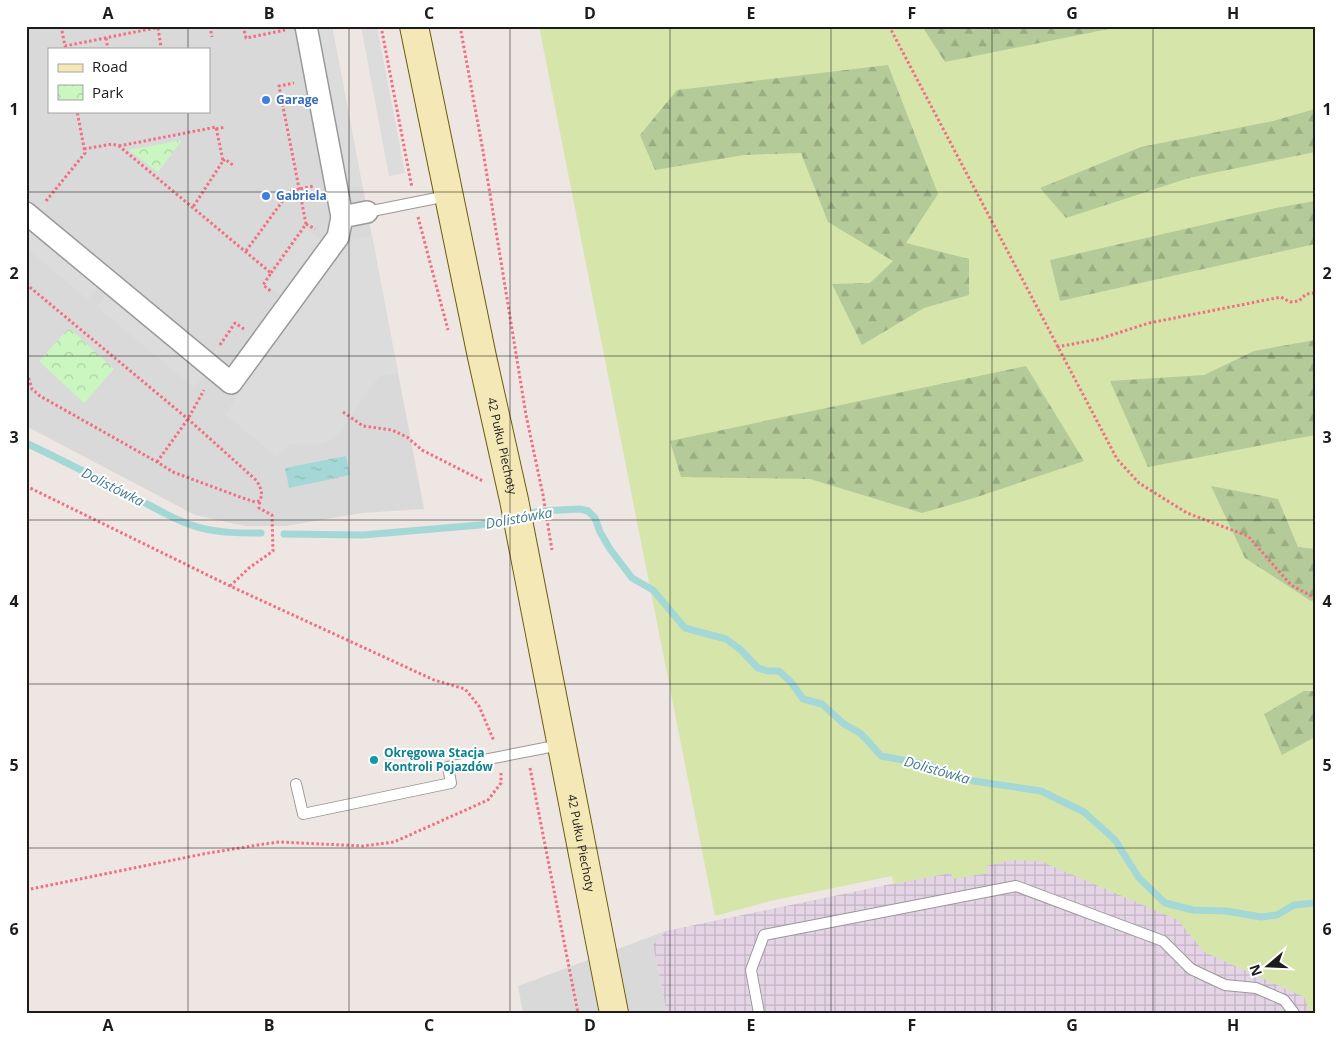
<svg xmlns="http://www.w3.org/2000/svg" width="1341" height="1039" font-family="'Open Sans',sans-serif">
  <defs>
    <pattern id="industrial-grid" width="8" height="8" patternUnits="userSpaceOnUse" patternTransform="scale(1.25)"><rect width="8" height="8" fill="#e4d4e5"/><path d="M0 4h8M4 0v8" fill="none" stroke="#c3b5c4"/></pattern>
    <pattern id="forest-firs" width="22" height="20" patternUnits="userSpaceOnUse" patternTransform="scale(1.25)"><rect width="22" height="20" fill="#b4ca98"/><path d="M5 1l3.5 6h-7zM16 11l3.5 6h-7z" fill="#9aad82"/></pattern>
    <pattern id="park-crowns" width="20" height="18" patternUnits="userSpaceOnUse" patternTransform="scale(1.25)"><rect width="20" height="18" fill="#caf6c0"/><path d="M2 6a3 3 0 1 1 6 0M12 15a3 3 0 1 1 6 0" fill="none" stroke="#add2a4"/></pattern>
    <pattern id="water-ripples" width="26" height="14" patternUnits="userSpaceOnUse" patternTransform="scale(1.25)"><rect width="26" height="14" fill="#a4d8d6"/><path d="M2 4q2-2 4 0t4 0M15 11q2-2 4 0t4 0" fill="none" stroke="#8db9b7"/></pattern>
  </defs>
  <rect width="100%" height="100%" fill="#ede6e2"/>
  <g fill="#dad9d9" fill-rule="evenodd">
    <path d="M26,26H332L424,509L362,513L285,526H245L195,515L26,426ZM49,49H209V111H49Z"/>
    <polygon points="666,931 653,945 667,1013 523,1013 518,986"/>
  </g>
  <polygon fill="url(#industrial-grid)" points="1040,853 1179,919 1310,993 1315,1013 667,1013 653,945 666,931"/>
  <polygon fill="#d6e5aa" points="539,26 1315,26 1315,1013 1310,1013 1304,997 1204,952 1178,920 1040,861 1013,860 986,866 988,873 953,879 951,873 894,884 892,876 770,901 715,916"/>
  <g fill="url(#forest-firs)">
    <polygon points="922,26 1123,26 945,62"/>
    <polygon points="888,65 938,194 906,243 969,259 969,295 924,308 862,345 832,284 870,283 893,261 828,222 801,153 744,155 655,170 640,135 677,90"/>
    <polygon points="1315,109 1315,152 1189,178 1066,218 1040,188 1141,147 1273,121"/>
    <polygon points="1315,201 1315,244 1060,301 1050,260 1281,207"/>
    <polygon points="1315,340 1315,435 1148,467 1110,381 1204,375 1254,351"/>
    <polygon points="1026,366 1084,461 974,498 922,513 810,479 681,477 670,441"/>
    <polygon points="1211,486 1278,499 1298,547 1315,549 1315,600 1311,601 1245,558"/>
    <polygon points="1304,691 1315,691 1315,737 1282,755 1264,714"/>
  </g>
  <g fill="url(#park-crowns)">
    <polygon points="182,140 158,172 129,150"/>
    <polygon points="69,328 114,369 84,403 39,361"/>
  </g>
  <g fill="#dcdcdc">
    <polygon points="331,26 362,186 344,189 314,29"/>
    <polygon points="361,26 377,26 405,173 389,176"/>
    <polygon points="30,227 99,286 88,300 26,248 26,232"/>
    <polygon points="306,229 321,240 281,295 267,285"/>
    <polygon points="371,236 398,373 379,376 338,435 325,443 314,445 289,444 277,457 226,415 252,368 315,282 354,239"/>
    <polygon points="108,293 205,375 194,388 97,307"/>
  </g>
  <polygon fill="url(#water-ripples)" points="346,456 350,475 289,488 285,468"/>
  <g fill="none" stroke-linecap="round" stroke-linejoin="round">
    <g stroke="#a4d8d6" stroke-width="7">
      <path d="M26,443C62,460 97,478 132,496C154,507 177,522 201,528C221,533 240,533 261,533"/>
      <polyline points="523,515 541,511 580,509 588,511 595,518 600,532 610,549 632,578 653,590 685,628 726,639 741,650 758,668 768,671 779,671 791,682 803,699 822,704 844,724 860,733 867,740 881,756 924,764 974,781 1041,791 1084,812 1115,840 1139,878 1165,903 1193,910 1226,911 1261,917 1277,915 1294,905 1315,903"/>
      <polyline points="284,534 363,535 480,525 512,518"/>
    </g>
    <defs>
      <g id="lane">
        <polyline points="367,212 447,196"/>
        <polyline points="296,784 303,814 451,783 448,767 560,745"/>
        <polyline points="759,1013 751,970 764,935 1016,886 1163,941 1191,969 1225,985 1256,988 1284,1000 1294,1013"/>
      </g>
      <g id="street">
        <polyline points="306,26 342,217"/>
        <polyline points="26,213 231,383 338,237 342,217 367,212"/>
      </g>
      <g id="secondary">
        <path id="s1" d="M414,26L482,357L514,500L614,1013"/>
      </g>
    </defs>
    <use href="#lane" stroke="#999" stroke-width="12"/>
    <use href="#street" stroke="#999" stroke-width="24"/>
    <use href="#secondary" stroke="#6b5c0a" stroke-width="30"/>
    <g stroke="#f16e83" stroke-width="3" stroke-dasharray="2.5 2.5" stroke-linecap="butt">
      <polyline points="61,26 65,46 165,26"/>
      <polyline points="210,26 212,37"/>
      <polyline points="243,26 246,38 285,30"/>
      <polyline points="381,26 412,188"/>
      <polyline points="460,26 483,151 526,415 543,495 552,550"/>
      <polyline points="889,26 1117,459 1139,483 1187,513 1248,536 1291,585 1315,598"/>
      <polyline points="158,28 161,47"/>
      <polyline points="106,38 108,49"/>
      <polyline points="216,129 225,127"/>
      <polyline points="119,146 216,127 223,161 193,207"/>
      <polyline points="84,149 112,144 119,146 271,273 263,285 272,292"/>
      <polyline points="223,161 225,159 234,166"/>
      <polyline points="46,201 85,153 77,111"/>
      <polyline points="418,217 448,330"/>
      <polyline points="306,224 315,229"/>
      <polyline points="246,251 290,191 314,186"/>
      <polyline points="271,273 306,224 279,86 294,83"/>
      <path d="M26,284L188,419L257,481C261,489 263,492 260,501L255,502L240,497L173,472L157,462L40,396L32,389L26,370"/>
      <polyline points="220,345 235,323 244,329"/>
      <polyline points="1057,347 1099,339 1149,323 1281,297 1290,302 1299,301 1306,294 1315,293"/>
      <polyline points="343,412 363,426 392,430 407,437 422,450 483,481"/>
      <polyline points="157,462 188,419 204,390"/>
      <polyline points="26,486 230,586 434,680 465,689 479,706 494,741"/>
      <polyline points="230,586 249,568 273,551 272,515 259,508 260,501"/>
      <polyline points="530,768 578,1013"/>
      <polyline points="26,890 203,854 264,844 279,842 363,846 394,842 488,800 501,783 501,773"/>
    </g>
    <use href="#lane" stroke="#fff" stroke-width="10"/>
    <use href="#street" stroke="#fff" stroke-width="21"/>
    <use href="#secondary" stroke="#f5e8b7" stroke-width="28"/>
  </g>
  <path fill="none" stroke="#1c1c1c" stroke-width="1" stroke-opacity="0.55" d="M188,26V49M349,26V1013M510,26V1013M670,26V1013M831,26V1013M992,26V1013M1153,26V1013M188,111V1013M26,192H1315M26,356H1315M26,520H1315M26,684H1315M26,848H1315"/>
  <g fill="#3f7fe0" stroke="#fff" stroke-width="2">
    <circle cx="266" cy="100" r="5"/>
    <circle cx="266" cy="196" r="5"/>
  </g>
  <circle fill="#0f9aa8" stroke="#fff" stroke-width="2" cx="374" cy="760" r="5"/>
  <g text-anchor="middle" stroke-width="4" stroke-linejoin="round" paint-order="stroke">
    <g font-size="12" font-weight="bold" fill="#366cbe" stroke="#fff" text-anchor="start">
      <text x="276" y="104">Garage</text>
      <text x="276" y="200">Gabriela</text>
    </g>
    <g font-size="12" fill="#1c1c1c" stroke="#fff">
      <text dy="4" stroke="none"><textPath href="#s1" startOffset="429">42 Pułku Piechoty</textPath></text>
      <text dy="4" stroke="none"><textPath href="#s1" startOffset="834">42 Pułku Piechoty</textPath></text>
    </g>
    <g font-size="12" font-weight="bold" fill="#0d838f" stroke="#fff" text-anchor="start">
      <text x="384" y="757">Okręgowa Stacja<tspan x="384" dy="14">Kontroli Pojazdów</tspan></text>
    </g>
    <g font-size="14" font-style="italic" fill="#457d8f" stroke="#fff">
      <text transform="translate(113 487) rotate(27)" y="5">Dolistówka</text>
      <text transform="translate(519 518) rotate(-10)" y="5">Dolistówka</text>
      <text transform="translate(937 770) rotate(16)" y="5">Dolistówka</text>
    </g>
  </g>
  <rect width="1341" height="1039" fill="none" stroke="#ffffff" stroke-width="55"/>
  <rect x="48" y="48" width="162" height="65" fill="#ffffff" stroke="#a4a4a4"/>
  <rect x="58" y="64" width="25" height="8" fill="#f5e8b7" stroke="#a4a4a4"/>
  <text x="92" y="72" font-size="15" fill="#1c1c1c">Road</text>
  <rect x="58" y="85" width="25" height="15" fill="url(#park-crowns)" stroke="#a4a4a4"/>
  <text x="92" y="98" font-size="15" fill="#1c1c1c">Park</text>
  <g transform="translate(1268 966) rotate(251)" stroke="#ffffff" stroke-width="4" paint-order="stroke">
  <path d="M0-4L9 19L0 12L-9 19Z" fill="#1c1c1c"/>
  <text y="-8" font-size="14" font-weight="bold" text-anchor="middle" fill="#1c1c1c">N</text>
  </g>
  <rect x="28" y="28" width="1286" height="984" fill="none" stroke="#1c1c1c" stroke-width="2"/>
  <g font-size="16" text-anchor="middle" font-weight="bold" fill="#1c1c1c">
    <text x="108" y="19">A</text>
    <text x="269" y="19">B</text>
    <text x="429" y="19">C</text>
    <text x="590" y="19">D</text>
    <text x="751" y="19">E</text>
    <text x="912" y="19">F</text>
    <text x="1072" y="19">G</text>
    <text x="1233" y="19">H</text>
    <text x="14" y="115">1</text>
    <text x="1327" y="115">1</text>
    <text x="14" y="279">2</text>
    <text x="1327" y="279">2</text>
    <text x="14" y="443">3</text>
    <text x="1327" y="443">3</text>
    <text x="14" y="607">4</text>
    <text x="1327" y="607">4</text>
    <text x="14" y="771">5</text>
    <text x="1327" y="771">5</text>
    <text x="14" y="935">6</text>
    <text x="1327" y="935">6</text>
    <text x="108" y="1031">A</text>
    <text x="269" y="1031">B</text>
    <text x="429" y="1031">C</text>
    <text x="590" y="1031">D</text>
    <text x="751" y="1031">E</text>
    <text x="912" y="1031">F</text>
    <text x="1072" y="1031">G</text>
    <text x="1233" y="1031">H</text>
  </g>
</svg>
